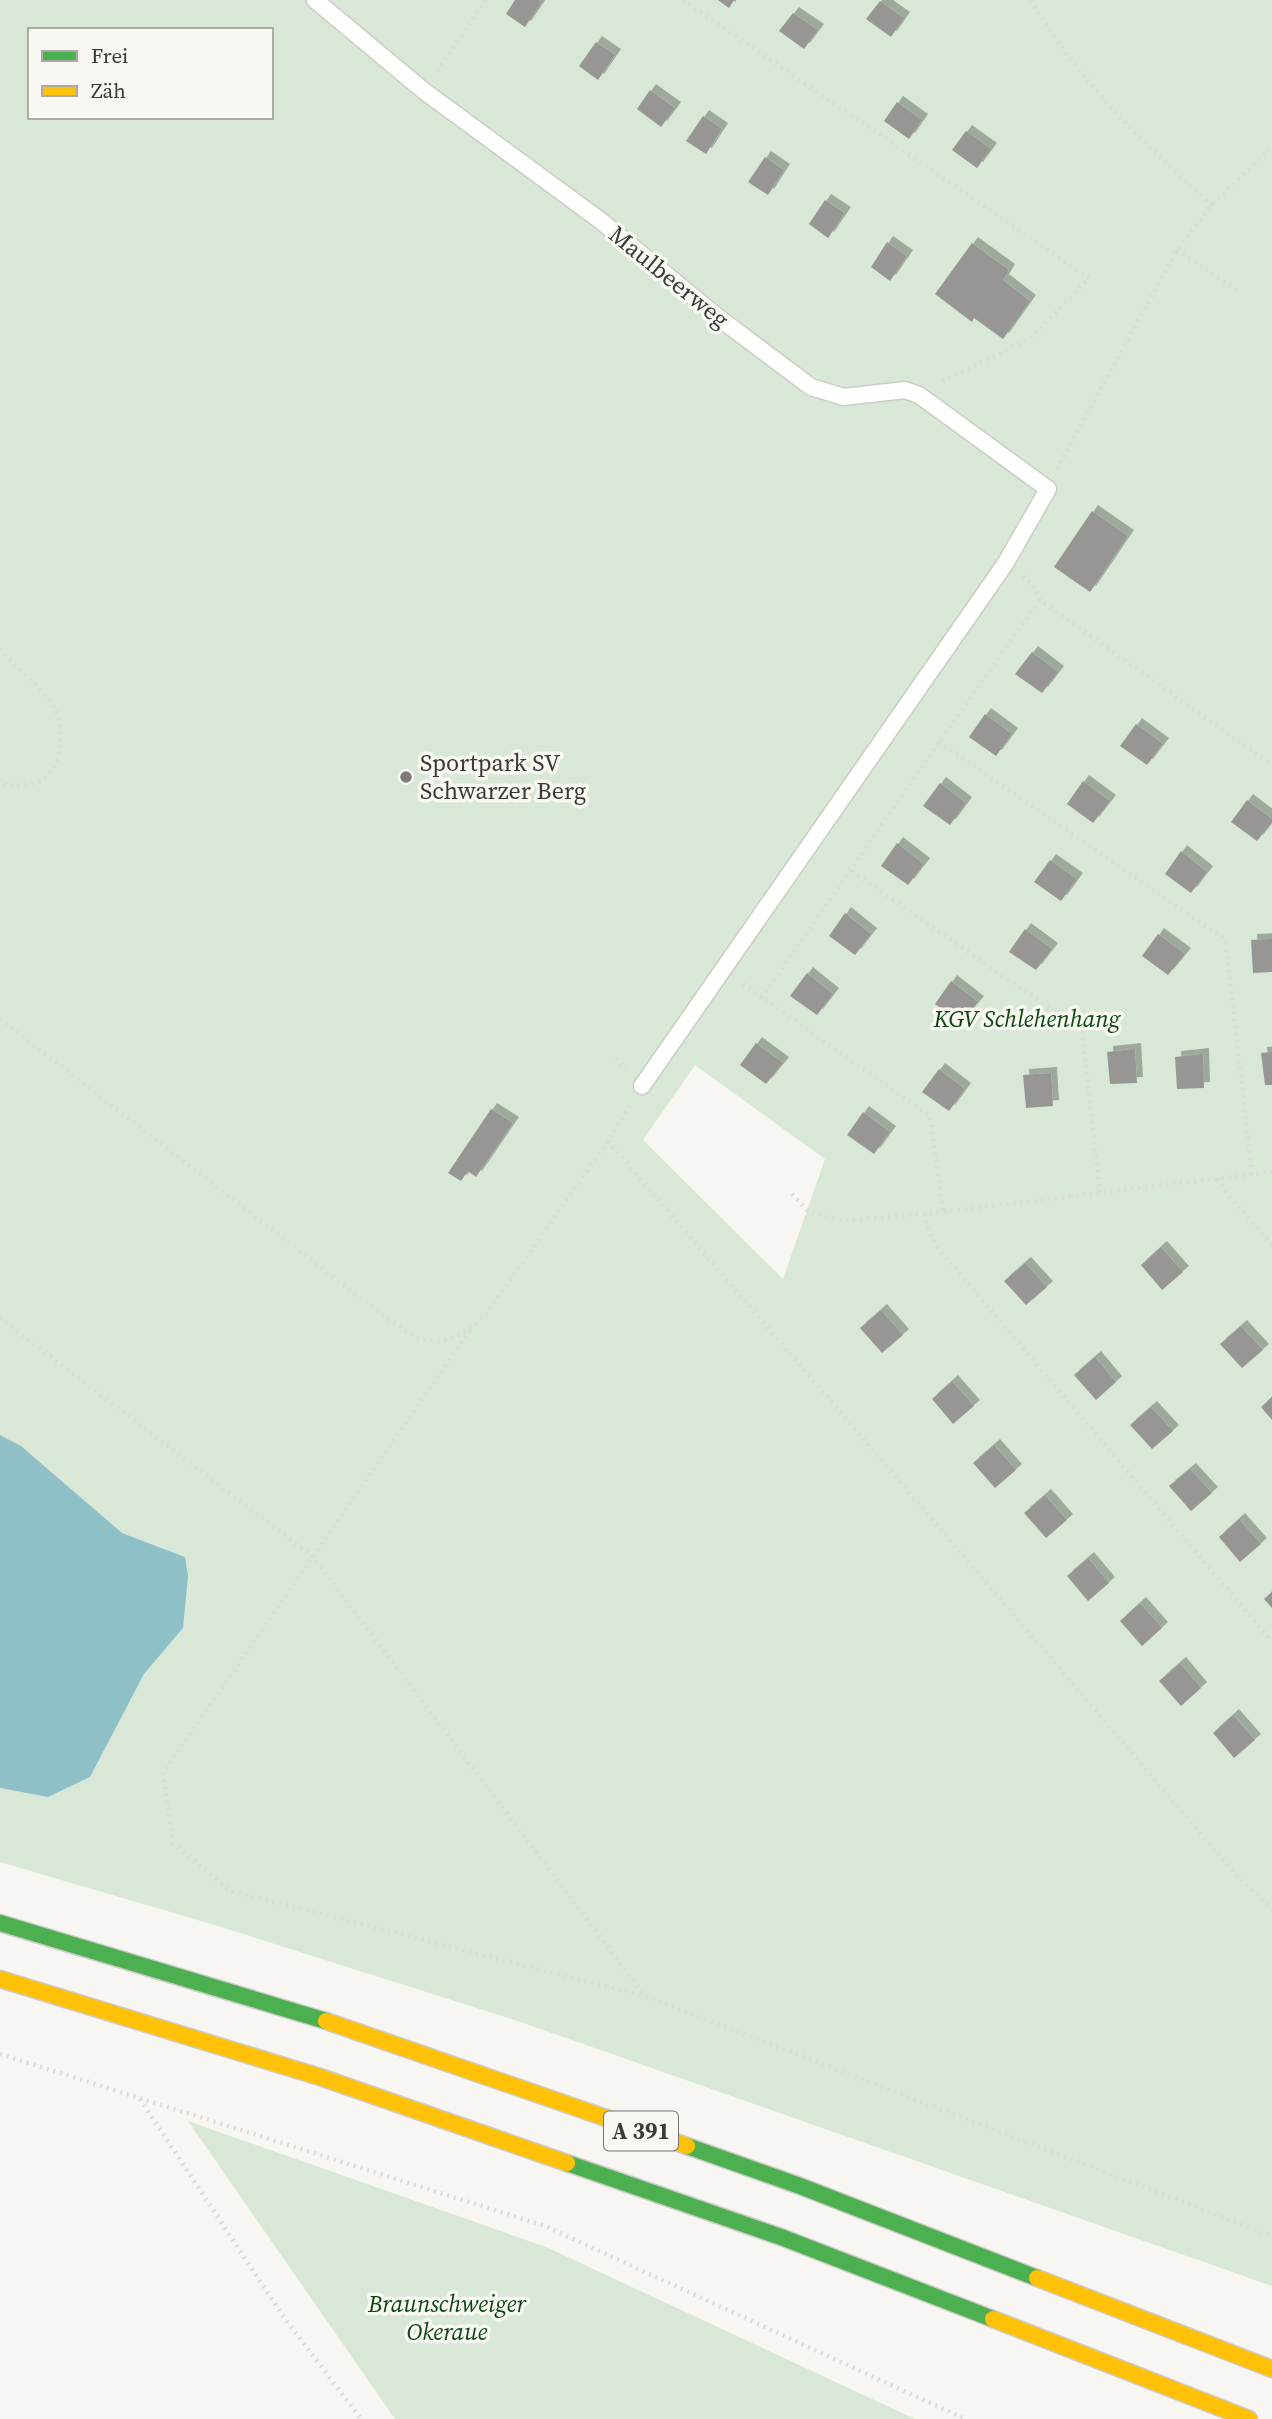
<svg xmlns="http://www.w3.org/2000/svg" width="1272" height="2419" font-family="'Source Serif 4',serif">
  <defs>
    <filter id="shadow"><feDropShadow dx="6" dy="-6" stdDeviation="0" flood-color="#0004"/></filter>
  </defs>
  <rect width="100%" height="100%" fill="#f7f6f3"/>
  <g fill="#d8e7d6" fill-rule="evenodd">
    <path d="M0,0H1272V2286L515,2020L218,1926L0,1862V1788L48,1797L90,1777L144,1674L183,1628L185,1557L122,1533L21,1446L0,1435ZM30,30H271V117H30ZM695,1065L825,1159L783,1279L643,1140Z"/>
    <polygon points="188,2121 546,2247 915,2419 395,2419"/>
  </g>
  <polygon fill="#8fbfc7" points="0,1435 21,1446 122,1533 185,1557 188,1576 183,1628 144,1674 90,1777 48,1797 0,1788"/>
  <g fill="#979694" filter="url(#shadow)">
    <polygon points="515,0 539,0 542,2 525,27 506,14"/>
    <polygon points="718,0 734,0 729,8"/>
    <polygon points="880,1 904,18 891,37 866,19"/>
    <polygon points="793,13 818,30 804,49 779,31"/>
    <polygon points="596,42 615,55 598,80 579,66"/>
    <polygon points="650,90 675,108 661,127 637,109"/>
    <polygon points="897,102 922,120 909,139 884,121"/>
    <polygon points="703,116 722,129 706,154 686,141"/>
    <polygon points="966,131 991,149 977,168 952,150"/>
    <polygon points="765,157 784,170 768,195 748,182"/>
    <polygon points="825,200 845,213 828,238 809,224"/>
    <polygon points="887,242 907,256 890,281 871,267"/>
    <polygon points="972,243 1009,270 1003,280 1030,301 1003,339 974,318 972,322 935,294"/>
    <polygon points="1092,511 1128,536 1090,592 1054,567"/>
    <polygon points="1032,652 1058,672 1042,693 1015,674"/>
    <polygon points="985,714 1012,734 996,756 969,737"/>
    <polygon points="1136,724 1163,744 1147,765 1120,746"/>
    <polygon points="1083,781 1110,801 1093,823 1067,804"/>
    <polygon points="940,783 966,803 950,825 923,806"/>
    <polygon points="1247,800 1272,819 1272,822 1257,841 1231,822"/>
    <polygon points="897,843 924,864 908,885 881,866"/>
    <polygon points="1181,851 1207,872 1191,893 1165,874"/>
    <polygon points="1050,860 1077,879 1061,901 1034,882"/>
    <polygon points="845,913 871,934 855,955 829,936"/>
    <polygon points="1025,929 1052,949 1036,970 1009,952"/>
    <polygon points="1158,934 1185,954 1168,975 1142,956"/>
    <polygon points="1272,939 1272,972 1253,973 1251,940"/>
    <polygon points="807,973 833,994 817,1015 790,996"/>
    <polygon points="951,981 978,1002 961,1023 935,1004"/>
    <polygon points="756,1043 783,1063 766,1084 740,1065"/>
    <polygon points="1135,1049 1137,1083 1110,1084 1107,1052"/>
    <polygon points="1272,1052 1272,1085 1265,1085 1261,1053"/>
    <polygon points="1203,1054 1204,1088 1177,1089 1175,1057"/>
    <polygon points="939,1069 965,1089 949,1111 922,1092"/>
    <polygon points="1051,1073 1053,1106 1026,1108 1023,1075"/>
    <polygon points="491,1109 513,1123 476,1177 468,1171 461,1181 448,1173"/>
    <polygon points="863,1112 890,1132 874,1154 847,1135"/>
    <polygon points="1161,1247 1183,1272 1162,1290 1141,1265"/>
    <polygon points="1025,1263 1047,1287 1026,1305 1004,1281"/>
    <polygon points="881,1310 903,1335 882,1353 860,1328"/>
    <polygon points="1241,1326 1263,1350 1242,1368 1220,1344"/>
    <polygon points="1095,1357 1116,1382 1096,1400 1074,1375"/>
    <polygon points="952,1381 974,1406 953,1424 932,1399"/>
    <polygon points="1272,1397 1272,1420 1261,1407"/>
    <polygon points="1151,1407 1173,1431 1152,1449 1130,1425"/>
    <polygon points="994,1445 1016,1470 995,1488 973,1463"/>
    <polygon points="1190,1469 1212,1493 1191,1511 1169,1486"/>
    <polygon points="1045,1495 1067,1520 1046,1538 1024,1513"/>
    <polygon points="1239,1519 1261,1544 1240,1562 1219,1537"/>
    <polygon points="1088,1558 1109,1583 1088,1601 1067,1576"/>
    <polygon points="1272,1592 1272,1608 1264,1599"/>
    <polygon points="1140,1603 1162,1628 1142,1646 1120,1621"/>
    <polygon points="1180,1663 1201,1688 1181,1706 1159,1681"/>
    <polygon points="1233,1715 1255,1740 1234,1758 1213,1733"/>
  </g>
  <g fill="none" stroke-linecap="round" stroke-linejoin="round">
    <defs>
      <polyline id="lane" points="315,0 424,91 601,221 719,318 811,387 844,397 905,390 919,395 1048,489 1005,564 642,1086"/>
      <g id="fast">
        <polyline points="0,1923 326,2021"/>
        <polyline points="687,2146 800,2186 1037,2278"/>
        <polyline points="567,2163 781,2237 993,2319"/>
      </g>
      <g id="slow">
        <polyline points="0,1979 320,2077 567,2163"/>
        <polyline points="326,2021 687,2146"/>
        <polyline points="1037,2278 1272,2369"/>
        <polyline points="993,2319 1249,2419"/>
      </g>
    </defs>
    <use href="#lane" stroke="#cdccca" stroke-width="19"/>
    <use href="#fast" stroke="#cdccca" stroke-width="19"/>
    <use href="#slow" stroke="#cdccca" stroke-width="19"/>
    <g stroke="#dbdbda" stroke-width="4.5" stroke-dasharray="2 5" stroke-linecap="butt">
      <polyline points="683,0 1089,278 1031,338 941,382"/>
      <path d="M1031,0C1078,80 1143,144 1212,205"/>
      <polyline points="437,71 486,0"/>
      <polyline points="1177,250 1238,291"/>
      <polyline points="1057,469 1177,250 1212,205 1272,146"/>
      <polyline points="1023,576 1030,582 1040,600 1272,765"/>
      <path d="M0,649C12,662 48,696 55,709C65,730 63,764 43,779C32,786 18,785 6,785L0,779"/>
      <polyline points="939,742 1223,938 1227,953 1252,1175"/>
      <polyline points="852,871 1082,1031 1100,1194"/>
      <polyline points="743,984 930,1116 943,1210"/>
      <polyline points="762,998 939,742 1040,600"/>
      <path d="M0,1019L390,1321C400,1326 413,1338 424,1340C450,1346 470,1330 487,1313L608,1141L630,1106"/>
      <polyline points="616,1058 626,1069"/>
      <polyline points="608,1141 1208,1842 1246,1885 1272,1909"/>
      <polyline points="1219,1178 1224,1190 1272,1245"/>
      <polyline points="792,1194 808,1211 842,1221 925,1214 1272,1172"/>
      <polyline points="925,1214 927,1227 937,1247 1272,1642"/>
      <polyline points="0,1318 313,1557 645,1996"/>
      <polyline points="470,1330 163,1773 173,1843 230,1891 645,1996 1272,2236"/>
      <polyline points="0,2054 545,2226 965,2419"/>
      <polyline points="140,2099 283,2316 361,2419"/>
    </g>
    <use href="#lane" stroke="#fefefd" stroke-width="16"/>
    <use href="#fast" stroke="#4caf50" stroke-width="16"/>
    <use href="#slow" stroke="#ffc107" stroke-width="16"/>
  </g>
  <circle fill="#7c7c79" stroke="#f8f7f2" stroke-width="2.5" cx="406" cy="777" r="7"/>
  <g text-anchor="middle" stroke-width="7" stroke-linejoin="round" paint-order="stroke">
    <rect fill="#f8f7f2" stroke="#737370" stroke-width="2" x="604" y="2111.5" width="74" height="39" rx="5"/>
    <g font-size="23" font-weight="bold" fill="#3a3a38">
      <text x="641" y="2139">A 391</text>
    </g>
    <g font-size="24" fill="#3a3a38" stroke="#f8f7f2">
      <text transform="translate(669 277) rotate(39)" y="8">Maulbeerweg</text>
    </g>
    <g font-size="24" fill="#3a3a38" stroke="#f8f7f2" text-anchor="start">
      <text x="420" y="771">Sportpark SV<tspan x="420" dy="28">Schwarzer Berg</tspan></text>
    </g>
    <g font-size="24" font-style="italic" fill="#0c4711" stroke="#f8f7f2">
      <text x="1027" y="1027">KGV Schlehenhang</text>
      <text x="447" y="2312">Braunschweiger<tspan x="447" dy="28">Okeraue</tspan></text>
    </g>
  </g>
  <rect x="28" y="28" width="245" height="91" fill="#f8f7f2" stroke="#acaba8" stroke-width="2"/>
  <rect x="42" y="51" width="35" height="10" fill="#4caf50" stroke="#acaba8" stroke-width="2"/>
  <text x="91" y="63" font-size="21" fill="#3a3a38">Frei</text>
  <rect x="42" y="86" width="35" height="10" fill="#ffc107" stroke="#acaba8" stroke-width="2"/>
  <text x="91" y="98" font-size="21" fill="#3a3a38">Zäh</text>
</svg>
